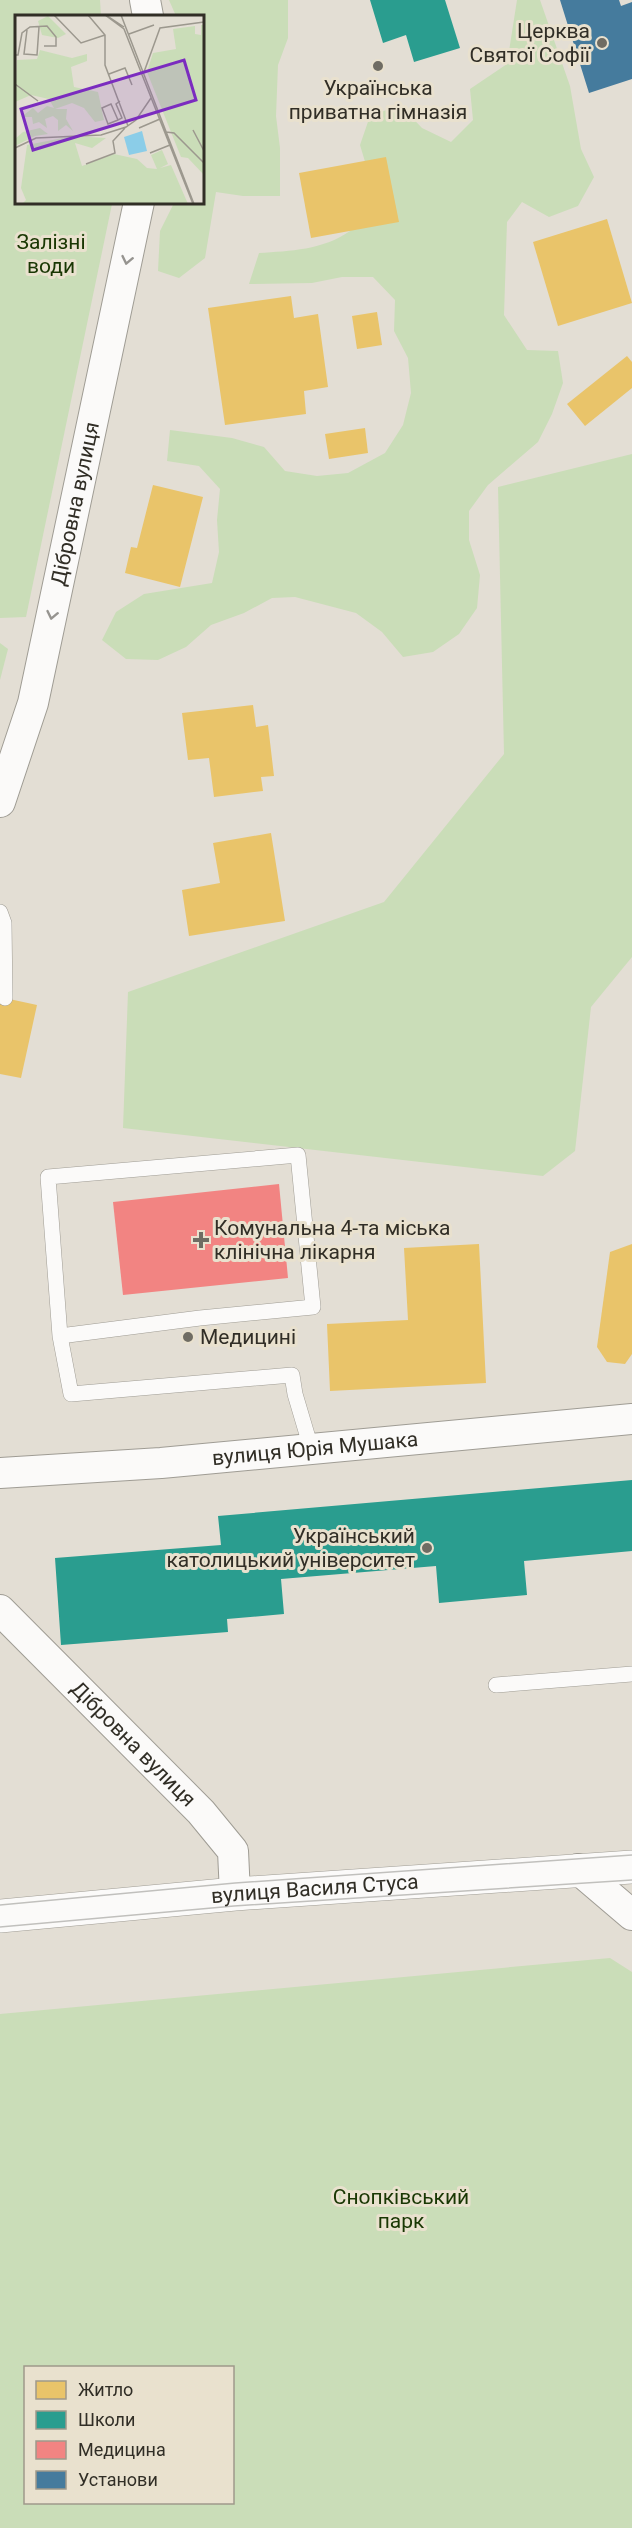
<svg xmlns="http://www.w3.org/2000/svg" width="632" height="2528" font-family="Roboto,sans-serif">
  <rect width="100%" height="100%" fill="#e3ded4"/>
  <g fill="#caddb8" fill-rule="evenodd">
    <polygon points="0,0 100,0 101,16 16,16 16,202 112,204 26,617 0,618"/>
    <polygon points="169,0 288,0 288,38 278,65 276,116 280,148 280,196 243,196 216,192 205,258 179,278 158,271 160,231 174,203 202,202 202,16 176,16"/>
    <path d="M517,0H540L570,86L581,149L594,177L578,206L549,217L522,202L507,222L504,315L527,350L558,351L563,383L552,414L538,442L488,485L469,511V540L480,575L477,608L459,634L433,652L403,657L382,632L356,613L295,597L272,598L244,613L211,625L186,647L158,660L126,659L102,640L116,612L144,594L212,583L219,552L217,520L220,489L199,466L167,461L170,430L232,438L264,447L285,471L317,476L348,473L385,453L403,425L411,393L408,358L394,331L395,300L373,277H342L312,283L249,284L259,253C290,251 323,250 350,231C358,226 365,214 371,207L369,175L360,145L370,116L400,105L422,128L451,142L473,120L470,89L507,64Z"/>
    <polygon points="632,454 632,957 591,1007 575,1151 543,1176 123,1128 128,992 384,902 504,754 498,487"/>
    <polygon points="0,643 8,649 0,680"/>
    <path d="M610,1958L632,1972V2528H0V2014ZM26,2368H232V2502H26Z"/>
  </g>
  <g fill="#e9c46a">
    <polygon points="386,157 399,222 311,238 299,173"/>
    <polygon points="607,219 632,303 558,326 533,242"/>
    <polygon points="291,296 294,318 318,314 328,387 304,391 306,414 225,425 208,308"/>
    <polygon points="377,312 382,345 357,349 352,316"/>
    <polygon points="627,356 632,362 632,388 585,426 567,404"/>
    <polygon points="365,428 368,453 329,459 325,434"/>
    <polygon points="153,485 203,497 180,587 125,573 131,547 137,548"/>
    <polygon points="253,705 256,727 268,725 274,776 261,777 263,791 214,797 209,758 188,760 182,713"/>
    <polygon points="271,833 285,921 189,936 182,890 220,883 213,843"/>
    <polygon points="0,997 37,1005 21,1078 0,1074"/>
    <polygon points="479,1244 486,1383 330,1391 327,1324 408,1320 404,1248"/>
    <polygon points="632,1244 632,1354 625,1364 607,1362 597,1347 610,1252"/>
  </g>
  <g fill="#2a9d8f">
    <polygon points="370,0 445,0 460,48 414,62 406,35 383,43"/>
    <polygon points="632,1480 632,1551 524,1561 527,1595 439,1603 436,1566 281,1579 284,1614 227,1619 228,1632 61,1645 55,1558 221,1545 218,1516"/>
  </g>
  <polygon fill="#f28482" points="279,1184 288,1278 123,1295 113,1202"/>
  <polygon fill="#457b9d" points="560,0 619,0 621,6 632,2 632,79 589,93"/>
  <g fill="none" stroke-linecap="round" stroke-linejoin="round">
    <defs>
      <g id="lane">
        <polyline points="0,912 4,923 5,998"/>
        <polyline points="60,1336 48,1177 298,1155 313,1307 200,1318 60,1336 71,1394 292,1375 295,1394 311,1448"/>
        <polyline points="496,1685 632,1674"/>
      </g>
      <g id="street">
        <polyline points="145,0 148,16"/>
        <path id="s1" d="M0,802L33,703L139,202"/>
        <path id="s2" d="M0,1473L161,1463L632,1419"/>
        <path id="s3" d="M0,1610L201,1812L233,1851L235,1894"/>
        <polyline points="578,1869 632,1915"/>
      </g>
      <g id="secondary">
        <path id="s4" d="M0,1916L235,1894L632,1867"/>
      </g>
    </defs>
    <use href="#lane" stroke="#9f9c94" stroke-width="16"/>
    <use href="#street" stroke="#9f9c94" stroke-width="32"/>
    <use href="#secondary" stroke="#9f9c94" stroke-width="34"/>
    <use href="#lane" stroke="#fbfaf9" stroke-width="15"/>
    <use href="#street" stroke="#fbfaf9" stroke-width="30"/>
    <use href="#secondary" stroke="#fbfaf9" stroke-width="33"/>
    <g stroke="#c1c0bd" stroke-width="1.5">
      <polyline points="0,1905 235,1883 632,1855"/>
      <polyline points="0,1927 234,1906 632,1880"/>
    </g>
  </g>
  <defs><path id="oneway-chevron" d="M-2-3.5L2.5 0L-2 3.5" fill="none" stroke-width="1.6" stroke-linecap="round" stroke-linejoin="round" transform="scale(1.5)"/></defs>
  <g stroke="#969490">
    <use href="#oneway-chevron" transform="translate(127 260) rotate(102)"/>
    <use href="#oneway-chevron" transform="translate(52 615) rotate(102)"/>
  </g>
  <g fill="#6f6c63" stroke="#e9e1ce" stroke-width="2">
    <circle cx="602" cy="43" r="6"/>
    <circle cx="378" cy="66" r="6"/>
    <path d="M198 1231h6v6h6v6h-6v6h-6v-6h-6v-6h6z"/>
    <circle cx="188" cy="1337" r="6"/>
    <circle cx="427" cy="1548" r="6"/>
  </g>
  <g text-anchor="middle" stroke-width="6" stroke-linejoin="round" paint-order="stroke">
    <g font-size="21" fill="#312e26" stroke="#e9e1ce" text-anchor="end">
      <text x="590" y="38">Церква<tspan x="590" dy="24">Святої Софії</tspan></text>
      <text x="378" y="95" text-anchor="middle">Українська<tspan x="378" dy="24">приватна гімназія</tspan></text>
      <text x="214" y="1235" text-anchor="start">Комунальна 4-та міська<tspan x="214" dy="24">клінічна лікарня</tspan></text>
      <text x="200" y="1344" text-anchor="start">Медицині</text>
      <text x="415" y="1543">Український<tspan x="415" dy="24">католицький університет</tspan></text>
    </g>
    <g font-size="21" fill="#193703" stroke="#e9e1ce">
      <text x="51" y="249">Залізні<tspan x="51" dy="24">води</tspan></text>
      <text x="401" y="2204">Снопківський<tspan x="401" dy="24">парк</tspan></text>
    </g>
    <g font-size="21" fill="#312e26" stroke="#e9e1ce">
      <text dy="7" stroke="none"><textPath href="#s1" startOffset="308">Дібровна вулиця</textPath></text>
      <text dy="7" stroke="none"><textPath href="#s2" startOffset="316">вулиця Юрія Мушака</textPath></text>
      <text dy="7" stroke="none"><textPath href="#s3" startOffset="189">Дібровна вулиця</textPath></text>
      <text dy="7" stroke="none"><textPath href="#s4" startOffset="316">вулиця Василя Стуса</textPath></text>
    </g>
  </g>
  <g transform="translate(15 15)">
    <rect width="189" height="189" fill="#e3ded4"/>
    <path d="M33,1L51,19L43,23L27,20L23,6ZM186,10H189V160L173,143L166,142L132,57L138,38L161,34L158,14L180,11V19L186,20ZM25,35L57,43L72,39V46L56,52L59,72L83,77L89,105L80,107L69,93L57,88L40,94H52L51,104L58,116L51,110L43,116V105L38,101L30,104L32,113L24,107L18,109L17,102H6L18,93L23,98L32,91L39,93L34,84L16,80L0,87L2,45L22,44ZM25,113L33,119L20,121L0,131V124L8,117ZM58,121L91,123L77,133L60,128L67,151L99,139L122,144L132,153L142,154L136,140L147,135L153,149L145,153L156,150L173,189H7L11,185L6,173L12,130Z" fill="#caddb8"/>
    <path d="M127,116L132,136L114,140L109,122Z" fill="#8bcde8"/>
    <path fill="none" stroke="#9c988e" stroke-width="1.5" d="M39,0L66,28L90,20M73,0L90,20V50L113,111M90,0L109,14L178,189M91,0L109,12M106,0L179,189M12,15L9,39L22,40L24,12M114,19L139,10M0,40H3L7,18L15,12L32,11L41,22V31H29M129,57L145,13L189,7M94,59L110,53L117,70M0,69L23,86M103,105L93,109L87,93L96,89L103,105L107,103L101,89L105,86M124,113L145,104M178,115L189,136M151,117L159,118L189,148M0,133L21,123L86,120L111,112L121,105L136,83M135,138L155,130M71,149L100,138L98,126L110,113"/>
    <path fill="#7b2cbf" fill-opacity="0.15" stroke="#7b2cbf" stroke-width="3" d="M169,45L181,85L18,135L6,94Z"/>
    <rect width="189" height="189" fill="none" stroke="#312e26" stroke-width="3"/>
  </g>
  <rect x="24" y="2366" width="210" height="138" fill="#e9e1ce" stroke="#9f998b" stroke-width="1.5"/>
  <rect x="36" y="2381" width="30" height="18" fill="#e9c46a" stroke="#9f998b" stroke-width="1.5"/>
  <text x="78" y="2396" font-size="18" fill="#312e26">Житло</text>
  <rect x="36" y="2411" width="30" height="18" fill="#2a9d8f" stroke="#9f998b" stroke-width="1.5"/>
  <text x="78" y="2426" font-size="18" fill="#312e26">Школи</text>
  <rect x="36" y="2441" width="30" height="18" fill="#f28482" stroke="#9f998b" stroke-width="1.5"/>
  <text x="78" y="2456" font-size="18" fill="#312e26">Медицина</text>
  <rect x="36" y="2471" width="30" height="18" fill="#457b9d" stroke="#9f998b" stroke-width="1.5"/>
  <text x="78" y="2486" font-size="18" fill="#312e26">Установи</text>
</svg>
